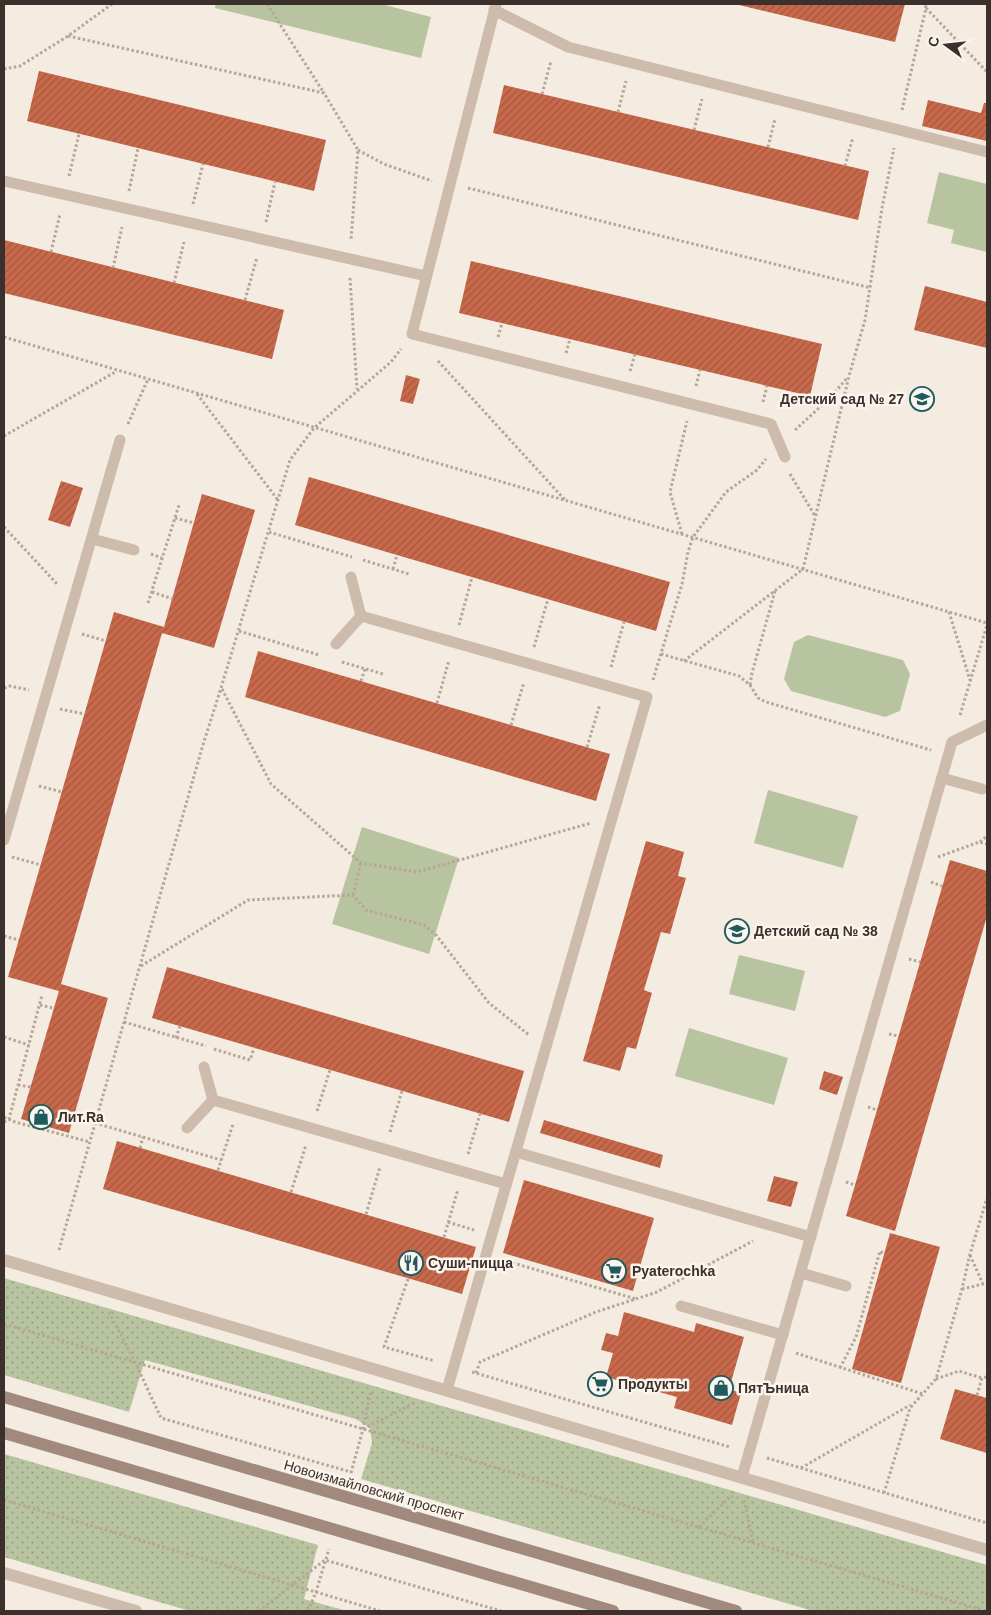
<svg xmlns="http://www.w3.org/2000/svg" width="991" height="1615" font-family="Arial,sans-serif">
  <defs>
    <pattern id="grass-dots" width="8" height="8" patternUnits="userSpaceOnUse" patternTransform="scale(1.25)"><rect width="8" height="8" fill="#b8c4a0"/><path d="M2 2h.1M6 6h.1" fill="none" stroke="#97a083" stroke-width="1.8" stroke-linecap="round"/></pattern>
    <pattern id="building-hatch" width="6" height="6" patternUnits="userSpaceOnUse" patternTransform="scale(1.25)"><rect width="6" height="6" fill="#c8694b"/><path d="M-1 1l2-2M0 6l6-6M5 7l2-2" fill="none" stroke="#a4573f"/></pattern>
  </defs>
  <rect width="100%" height="100%" fill="#f4ebe1"/>
  <g fill="url(#grass-dots)">
    <polygon points="4,1278 987,1565 987,1611 813,1611 361,1479 372,1443 370,1428 356,1419 145,1360 129,1412 4,1375"/>
    <polygon points="4,1454 318,1545 304,1599 347,1611 190,1611 4,1557"/>
  </g>
  <g fill="#b8c4a0">
    <polygon points="216,4 381,4 431,17 421,58 215,8"/>
    <polygon points="939,172 987,184 987,252 951,243 954,230 927,223"/>
    <polygon points="808,635 903,660 910,674 900,711 885,717 791,691 784,679 794,642"/>
    <polygon points="768,790 858,816 843,868 754,843"/>
    <polygon points="362,827 459,858 429,954 332,924"/>
    <polygon points="739,955 805,971 795,1011 729,994"/>
    <polygon points="689,1028 788,1058 774,1105 675,1076"/>
  </g>
  <g fill="url(#building-hatch)">
    <polygon points="735,4 905,4 895,42"/>
    <polygon points="39,71 326,140 314,191 27,121"/>
    <polygon points="504,85 869,171 858,220 493,133"/>
    <polygon points="928,100 981,113 984,103 987,103 987,141 922,126"/>
    <polygon points="4,240 284,310 272,359 4,293"/>
    <polygon points="471,261 822,344 810,396 459,313"/>
    <polygon points="925,286 987,302 987,348 914,330"/>
    <polygon points="406,375 420,379 413,404 400,401"/>
    <polygon points="309,477 670,582 656,631 295,525"/>
    <polygon points="61,481 83,488 70,527 48,520"/>
    <polygon points="202,494 255,510 214,648 162,633 61,984 108,998 69,1133 21,1119 59,991 8,977 114,612 164,627"/>
    <polygon points="258,651 610,754 596,801 245,697"/>
    <polygon points="646,841 684,852 678,876 686,878 670,934 661,932 644,990 652,993 636,1049 627,1047 620,1071 583,1061"/>
    <polygon points="950,860 987,871 987,916 895,1231 846,1216"/>
    <polygon points="167,967 524,1071 509,1122 152,1018"/>
    <polygon points="824,1071 843,1077 837,1095 819,1089"/>
    <polygon points="544,1120 663,1155 660,1168 540,1133"/>
    <polygon points="117,1141 476,1247 462,1294 103,1189"/>
    <polygon points="774,1176 798,1182 791,1207 767,1201"/>
    <polygon points="524,1180 654,1218 633,1291 503,1253"/>
    <polygon points="890,1233 940,1247 901,1383 852,1369"/>
    <polygon points="624,1312 694,1332 696,1323 744,1337 729,1389 741,1393 732,1425 674,1408 677,1397 606,1377 613,1353 601,1350 606,1333 618,1336"/>
    <polygon points="955,1389 987,1398 987,1453 940,1439"/>
  </g>
  <g fill="none" stroke-linecap="round" stroke-linejoin="round">
    <g stroke="#b9a596" stroke-width="3" stroke-dasharray="2.5 2.5" stroke-linecap="butt">
      <polyline points="267,4 324,93"/>
      <polyline points="926,8 987,72"/>
      <polyline points="68,36 324,93 358,150 351,239"/>
      <polyline points="4,69 20,66 68,36 112,4"/>
      <polyline points="542,94 551,61"/>
      <polyline points="902,110 926,8 925,4"/>
      <polyline points="618,112 626,81"/>
      <polyline points="694,130 702,99"/>
      <polyline points="768,147 775,119"/>
      <polyline points="358,150 384,164 432,181"/>
      <polyline points="845,166 853,137"/>
      <polyline points="69,176 79,134"/>
      <polyline points="468,188 871,288"/>
      <polyline points="129,191 138,148"/>
      <polyline points="193,204 203,164"/>
      <polyline points="266,222 275,182"/>
      <polyline points="51,252 60,214"/>
      <polyline points="113,268 122,227"/>
      <polyline points="350,278 357,389"/>
      <polyline points="174,283 184,242"/>
      <polyline points="245,300 257,257"/>
      <polyline points="4,337 987,623"/>
      <polyline points="498,337 502,323"/>
      <polyline points="566,353 570,339"/>
      <polyline points="438,361 566,501"/>
      <polyline points="630,371 635,354"/>
      <polyline points="696,386 700,370"/>
      <polyline points="197,394 278,500"/>
      <polyline points="763,402 767,386"/>
      <polyline points="128,424 148,379"/>
      <polyline points="795,430 831,397 847,378"/>
      <polyline points="4,436 117,371"/>
      <polyline points="790,474 815,516"/>
      <polyline points="175,518 194,523"/>
      <polyline points="4,527 58,585"/>
      <polyline points="269,532 352,557"/>
      <polyline points="682,534 670,492 687,421"/>
      <polyline points="151,554 162,558"/>
      <polyline points="363,560 409,574"/>
      <polyline points="393,569 397,555"/>
      <polyline points="152,592 173,599"/>
      <polyline points="148,603 179,505"/>
      <polyline points="949,612 970,680"/>
      <polyline points="459,625 472,577"/>
      <polyline points="239,631 319,655"/>
      <polyline points="82,634 106,641"/>
      <polyline points="534,647 548,599"/>
      <polyline points="661,654 739,676 750,685 758,698 766,702 931,750"/>
      <polyline points="684,661 803,569 849,376 865,320 882,208 894,148"/>
      <polyline points="342,662 383,674"/>
      <polyline points="611,667 624,622"/>
      <polyline points="653,680 682,584 688,552 693,537 726,492 757,470 766,459"/>
      <polyline points="361,681 365,669"/>
      <polyline points="750,685 752,673 775,591"/>
      <polyline points="4,688 10,686 29,690"/>
      <polyline points="222,689 271,784 361,863 417,872 591,823"/>
      <polyline points="437,703 449,660"/>
      <polyline points="60,709 84,714"/>
      <polyline points="960,715 987,625"/>
      <polyline points="511,725 524,682"/>
      <polyline points="587,747 600,704"/>
      <polyline points="39,786 62,792"/>
      <polyline points="980,842 987,836"/>
      <polyline points="12,857 41,865"/>
      <polyline points="938,857 979,842 987,844"/>
      <polyline points="931,882 942,886"/>
      <polyline points="353,895 361,863"/>
      <polyline points="4,936 19,940"/>
      <polyline points="909,959 920,962"/>
      <polyline points="141,966 248,900 353,895 366,910 424,925 436,935 489,1003 529,1035"/>
      <polyline points="40,1005 53,1008"/>
      <polyline points="124,1022 206,1046"/>
      <polyline points="889,1034 898,1036"/>
      <polyline points="4,1037 29,1045"/>
      <polyline points="176,1038 180,1026"/>
      <polyline points="214,1049 250,1060 254,1048"/>
      <polyline points="18,1085 31,1087"/>
      <polyline points="868,1107 877,1110"/>
      <polyline points="317,1111 330,1070"/>
      <polyline points="4,1117 15,1122 90,1142"/>
      <polyline points="4,1122 9,1119 42,995"/>
      <polyline points="95,1123 221,1160"/>
      <polyline points="390,1132 402,1091"/>
      <polyline points="140,1148 143,1137"/>
      <polyline points="468,1154 480,1114"/>
      <polyline points="218,1170 233,1124"/>
      <polyline points="846,1182 855,1185"/>
      <polyline points="291,1192 306,1145"/>
      <polyline points="366,1214 380,1167"/>
      <polyline points="448,1222 474,1230"/>
      <polyline points="444,1237 458,1189"/>
      <polyline points="59,1250 202,748 221,688 290,460 314,428 391,362 401,349"/>
      <polyline points="970,1255 983,1284"/>
      <polyline points="503,1260 636,1299"/>
      <polyline points="408,1279 384,1347 435,1361"/>
      <polyline points="962,1289 983,1284 987,1285"/>
      <polyline points="109,1312 135,1362 161,1418 351,1472"/>
      <polyline points="4,1324 986,1611"/>
      <polyline points="796,1353 923,1394"/>
      <polyline points="840,1368 856,1337 880,1251 884,1254"/>
      <polyline points="472,1372 730,1447"/>
      <polyline points="476,1373 480,1362 596,1312 657,1292 753,1241"/>
      <polyline points="936,1379 959,1371 982,1378"/>
      <polyline points="977,1395 982,1378 987,1377"/>
      <polyline points="363,1429 416,1402"/>
      <polyline points="767,1458 987,1523"/>
      <polyline points="801,1468 910,1405"/>
      <polyline points="351,1473 363,1429 371,1390"/>
      <polyline points="884,1493 910,1408 936,1379 962,1289 970,1254 987,1198"/>
      <polyline points="4,1500 380,1611"/>
      <polyline points="744,1500 753,1543"/>
      <polyline points="699,1527 731,1496 733,1497"/>
      <polyline points="259,1611 325,1560 501,1611"/>
      <polyline points="308,1611 316,1592 329,1549"/>
    </g>
    <g stroke="#cdbbac" stroke-width="11">
      <polyline points="496,4 412,334 771,424 785,457"/>
      <polyline points="494,10 568,47 987,152"/>
      <polyline points="4,181 426,276"/>
      <polyline points="92,539 134,550"/>
      <polyline points="351,577 361,616"/>
      <polyline points="361,616 647,697 447,1390"/>
      <polyline points="336,644 361,616"/>
      <polyline points="942,778 982,789"/>
      <polyline points="4,840 120,440"/>
      <polyline points="204,1067 213,1100"/>
      <polyline points="213,1100 506,1184"/>
      <polyline points="187,1128 213,1100"/>
      <polyline points="516,1152 811,1237"/>
      <polyline points="801,1273 846,1286"/>
      <polyline points="681,1306 783,1335"/>
      <polyline points="742,1477 952,742 987,725"/>
    </g>
    <g stroke="#cdbbac" stroke-width="12">
      <polyline points="4,1260 987,1550"/>
      <polyline points="4,1573 136,1611"/>
    </g>
    <g stroke="#a18a7d" stroke-width="12">
      <polyline points="4,1397 736,1611"/>
      <polyline points="4,1433 613,1611"/>
    </g>
  </g>
  <defs>
    <symbol id="school-ring" viewBox="-11 -11 22 22"><circle r="9.5" fill="#fbf5ee" stroke="#1f5a5e" stroke-width="1.5"/><path d="M0-5L7-2L0 1L-7-2ZM-4 1L0 2.5L4 1V4Q0 6-4 4Z" fill="#1f5a5e"/></symbol>
    <symbol id="shop-ring" viewBox="-11 -11 22 22"><circle r="9.5" fill="#fbf5ee" stroke="#1f5a5e" stroke-width="1.5"/><path d="M-5-2.5h2.3a2.7 3.5 0 0 1 5.4 0H5L5.5 6h-11ZM-1.5-2.5h3a1.5 2.3 0 0 0-3 0Z" fill="#1f5a5e"/></symbol>
    <symbol id="restaurant-ring" viewBox="-11 -11 22 22"><circle r="9.5" fill="#fbf5ee" stroke="#1f5a5e" stroke-width="1.5"/><path d="M-5-6h1v4h1v-4h1v4h1v-4h1v5L-1.5 .5V6h-2V.5L-5-1ZM5-6V6H3V1.5H1.5Q1.5-4 5-6Z" fill="#1f5a5e"/></symbol>
    <symbol id="supermarket-ring" viewBox="-11 -11 22 22"><circle r="9.5" fill="#fbf5ee" stroke="#1f5a5e" stroke-width="1.5"/><path d="M-6-5.5h2.5l.6 2H6L4.5 2H-2.5L-4.4-4H-6ZM-1.5 3.2a1.3 1.3 0 1 0 .1 0ZM3 3.2a1.3 1.3 0 1 0 .1 0Z" fill="#1f5a5e"/></symbol>
  </defs>
  <g fill-rule="evenodd">
    <use href="#school-ring" x="908" y="385" width="28" height="28"/>
    <use href="#school-ring" x="723" y="917" width="28" height="28"/>
    <use href="#shop-ring" x="27" y="1103" width="28" height="28"/>
    <use href="#restaurant-ring" x="397" y="1249" width="28" height="28"/>
    <use href="#supermarket-ring" x="600" y="1257" width="28" height="28"/>
    <use href="#supermarket-ring" x="586" y="1370" width="28" height="28"/>
    <use href="#shop-ring" x="707" y="1374" width="28" height="28"/>
  </g>
  <g text-anchor="middle" stroke-width="5" stroke-linejoin="round" paint-order="stroke">
    <g font-size="14" font-weight="bold" fill="#3b302b" stroke="#fbf5ee" text-anchor="start">
      <text x="904" y="404" text-anchor="end">Детский сад № 27</text>
      <text x="754" y="936">Детский сад № 38</text>
      <text x="58" y="1122">Лит.Ra</text>
      <text x="428" y="1268">Суши-пицца</text>
      <text x="632" y="1276">Pyaterochka</text>
      <text x="618" y="1389">Продукты</text>
      <text x="738" y="1393">ПятЪница</text>
    </g>
    <g font-size="14" fill="#3b302b" stroke="#fbf5ee">
      <text transform="translate(374 1490) rotate(16)" y="5">Новоизмайловский проспект</text>
    </g>
  </g>
  <rect width="991" height="1615" fill="none" stroke="#3b302b" stroke-width="10"/>
  <g transform="translate(946 45) rotate(285)" stroke="#fbf5ee" stroke-width="4" paint-order="stroke">
  <path d="M0-4L9 19L0 12L-9 19Z" fill="#3b302b"/>
  <text y="-8" font-size="14" font-weight="bold" text-anchor="middle" fill="#3b302b">С</text>
  </g>
</svg>
